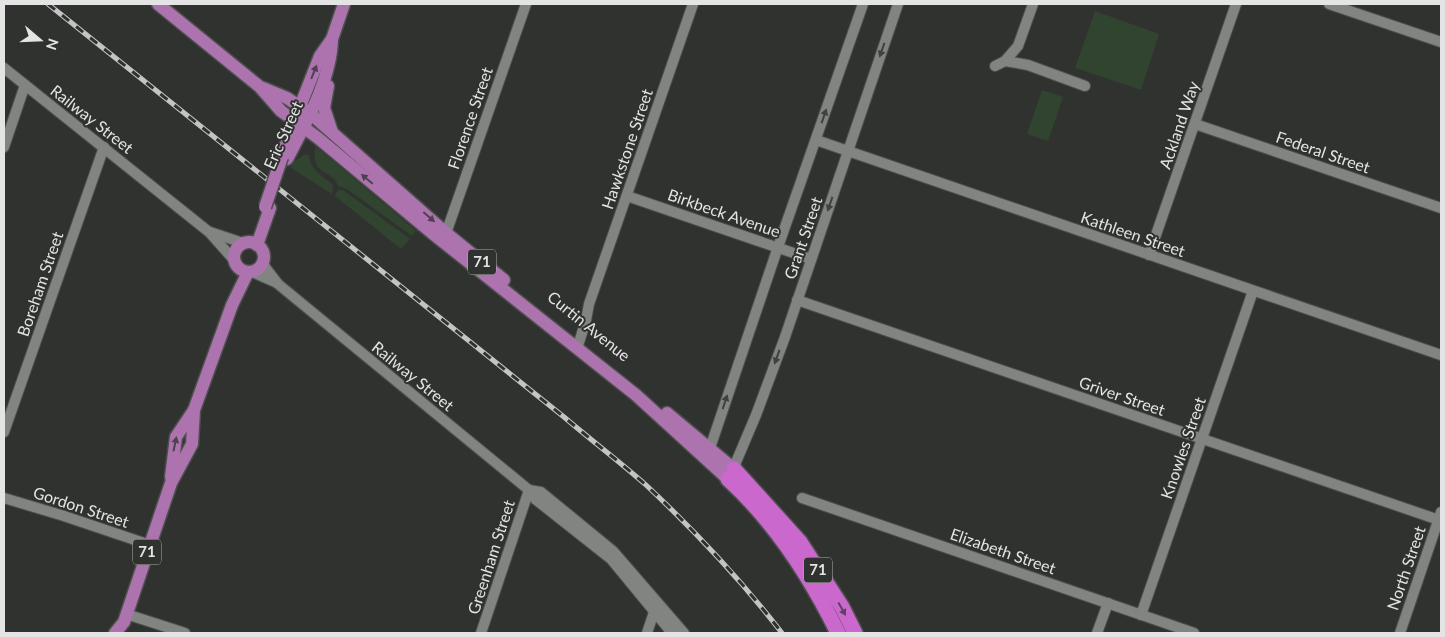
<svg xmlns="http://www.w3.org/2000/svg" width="1445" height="637" font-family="Lato,sans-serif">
  <rect width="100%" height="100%" fill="#303230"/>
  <g fill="#31442f">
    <polygon points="1095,11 1159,34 1141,90 1075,68"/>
    <polygon points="1042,90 1063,97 1048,141 1027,134"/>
    <path d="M315,147L321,151L416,231L412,236L347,189L338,186C333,168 311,178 315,147Z"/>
    <path d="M304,155H309C310,171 322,175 333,185L332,194L291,168L293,162Z"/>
    <polygon points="338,190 343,190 410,239 401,249 335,196"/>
  </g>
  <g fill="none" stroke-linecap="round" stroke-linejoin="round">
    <defs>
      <g id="minor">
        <polyline points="1033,4 1018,46 1005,61 1028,65 1085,86"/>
        <polyline points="1329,4 1441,42"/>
        <polyline points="995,66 1005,61"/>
        <polyline points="4,68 209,232 234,260"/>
        <polyline points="1195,124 1441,208"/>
        <polyline points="816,140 1441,355"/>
        <polyline points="4,147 25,85"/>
        <polyline points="627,196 811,259"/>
        <polyline points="210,232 243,243"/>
        <polyline points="444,239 526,4"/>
        <polyline points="1149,255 1236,4"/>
        <polyline points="262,263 278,284 529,490 535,499 611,559 672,633"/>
        <polyline points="252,272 277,283"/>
        <polyline points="797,300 1439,520"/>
        <polyline points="577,349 586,320 589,304 693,4"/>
        <polyline points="4,432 104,147"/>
        <polyline points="708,454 778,247 863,4"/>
        <polyline points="731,474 756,415 785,337 898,4"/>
        <polyline points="529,490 541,492 613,551 684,633"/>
        <polyline points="4,498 64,516 150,545"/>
        <polyline points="802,498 1194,633"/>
        <polyline points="126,614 185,633"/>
        <polyline points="1141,615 1253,291"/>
        <polyline points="481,633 529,490"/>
        <polyline points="647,633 655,609"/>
        <polyline points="1097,633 1108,603"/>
        <polyline points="1400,633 1441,512"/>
      </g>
      <g id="major">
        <polyline points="158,4 260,87 281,111 318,138 432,233 636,395 728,479"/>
        <polyline points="328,86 324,108 332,132"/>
        <polyline points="263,88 287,98 311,114 446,233 504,280"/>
        <polyline points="282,157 290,132 320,56 332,39 344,4"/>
        <path d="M287,159C306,123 331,80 332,39"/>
        <circle cx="249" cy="257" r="15"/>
        <polyline points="257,245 270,208"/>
        <polyline points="667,413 734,469"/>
        <polyline points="171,477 176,437 194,410"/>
        <polyline points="115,633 124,622 171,483 192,444 194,410 232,305 248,272"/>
      </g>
      <g id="highway">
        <polyline points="734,469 800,542 842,607 855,633"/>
        <path d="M728,479C775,522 810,576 838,633"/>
      </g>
    </defs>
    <use href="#minor" stroke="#4d4f4d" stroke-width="12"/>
    <use href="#major" stroke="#4d4f4d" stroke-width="15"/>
    <use href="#highway" stroke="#4d4f4d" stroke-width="18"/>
    <use href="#minor" stroke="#818481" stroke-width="10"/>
    <use href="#major" stroke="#ad73af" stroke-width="12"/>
    <use href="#highway" stroke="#ca68ce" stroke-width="15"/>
    <defs>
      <path id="rail" d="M48,4L564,417C591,440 620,462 646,485C695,531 741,580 782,633"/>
    </defs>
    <use href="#rail" stroke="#c3c4c3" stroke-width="5"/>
    <use href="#rail" stroke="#303230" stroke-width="3" stroke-dasharray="9" stroke-linecap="butt"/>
    <defs>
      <polyline id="major-bridge" points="265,207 282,157"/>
    </defs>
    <use href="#major-bridge" stroke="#4d4f4d" stroke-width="15" stroke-linecap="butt"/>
    <use href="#major-bridge" stroke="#ad73af" stroke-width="12"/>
  </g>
  <defs><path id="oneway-solid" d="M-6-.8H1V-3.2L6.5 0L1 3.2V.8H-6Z" transform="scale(1.25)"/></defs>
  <g fill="#404240">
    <use href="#oneway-solid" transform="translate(882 50) rotate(109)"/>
    <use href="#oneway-solid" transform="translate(824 116) rotate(-71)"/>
    <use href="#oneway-solid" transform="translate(830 204) rotate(109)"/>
    <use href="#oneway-solid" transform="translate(777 357) rotate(110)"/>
    <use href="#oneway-solid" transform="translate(725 402) rotate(-72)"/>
  </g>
  <g fill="#4f4250">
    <use href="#oneway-solid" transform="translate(314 72) rotate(-68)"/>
    <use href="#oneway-solid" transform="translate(367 179) rotate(-140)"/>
    <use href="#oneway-solid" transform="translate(429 217) rotate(41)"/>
    <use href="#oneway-solid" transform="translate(175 444) rotate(-78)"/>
  </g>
  <use fill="#5e425f" href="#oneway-solid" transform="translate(842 609) rotate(61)"/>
  <g text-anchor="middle" stroke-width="4" stroke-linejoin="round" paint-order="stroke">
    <g fill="#303230" stroke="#adafad" stroke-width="1">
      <rect x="468" y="249.5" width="28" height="25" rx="4"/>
      <rect x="133" y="539.5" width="28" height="25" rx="4"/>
      <rect x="804" y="557.5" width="28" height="25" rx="4"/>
    </g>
    <g font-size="15" font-weight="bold" fill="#e3e4e3">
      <text x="482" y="267">71</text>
      <text x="147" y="557">71</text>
      <text x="818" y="575">71</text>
    </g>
    <g font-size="16" fill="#e3e4e3" stroke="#303230">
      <text transform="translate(470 118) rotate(-71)" y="6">Florence Street</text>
      <text transform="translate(92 119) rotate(38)" y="6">Railway Street</text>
      <text transform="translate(1179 125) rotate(-71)" y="6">Ackland Way</text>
      <text transform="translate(283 135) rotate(-66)" y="6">Eric Street</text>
      <text transform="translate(627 149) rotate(-71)" y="6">Hawkstone Street</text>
      <text transform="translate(1323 152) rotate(19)" y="6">Federal Street</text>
      <text transform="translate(724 213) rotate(19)" y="6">Birkbeck Avenue</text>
      <text transform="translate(1133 234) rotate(19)" y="6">Kathleen Street</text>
      <text transform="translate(803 238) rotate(-71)" y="6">Grant Street</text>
      <text transform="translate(40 284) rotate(-71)" y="6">Boreham Street</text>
      <text transform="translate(589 326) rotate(39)" y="6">Curtin Avenue</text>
      <text transform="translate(413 376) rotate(39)" y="6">Railway Street</text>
      <text transform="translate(1122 396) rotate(19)" y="6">Griver Street</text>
      <text transform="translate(1183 448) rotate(-71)" y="6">Knowles Street</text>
      <text transform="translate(81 507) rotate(18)" y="6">Gordon Street</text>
      <text transform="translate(1003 551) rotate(19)" y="6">Elizabeth Street</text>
      <text transform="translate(491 557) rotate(-72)" y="6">Greenham Street</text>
      <text transform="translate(1406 568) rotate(-71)" y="6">North Street</text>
    </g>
  </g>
  <rect width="1445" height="637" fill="none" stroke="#e3e4e3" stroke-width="10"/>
  <g transform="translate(40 40) rotate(109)" stroke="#303230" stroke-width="4" paint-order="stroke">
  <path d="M0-4L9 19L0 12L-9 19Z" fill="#e3e4e3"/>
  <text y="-8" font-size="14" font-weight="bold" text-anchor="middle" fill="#e3e4e3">N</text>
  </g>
</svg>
